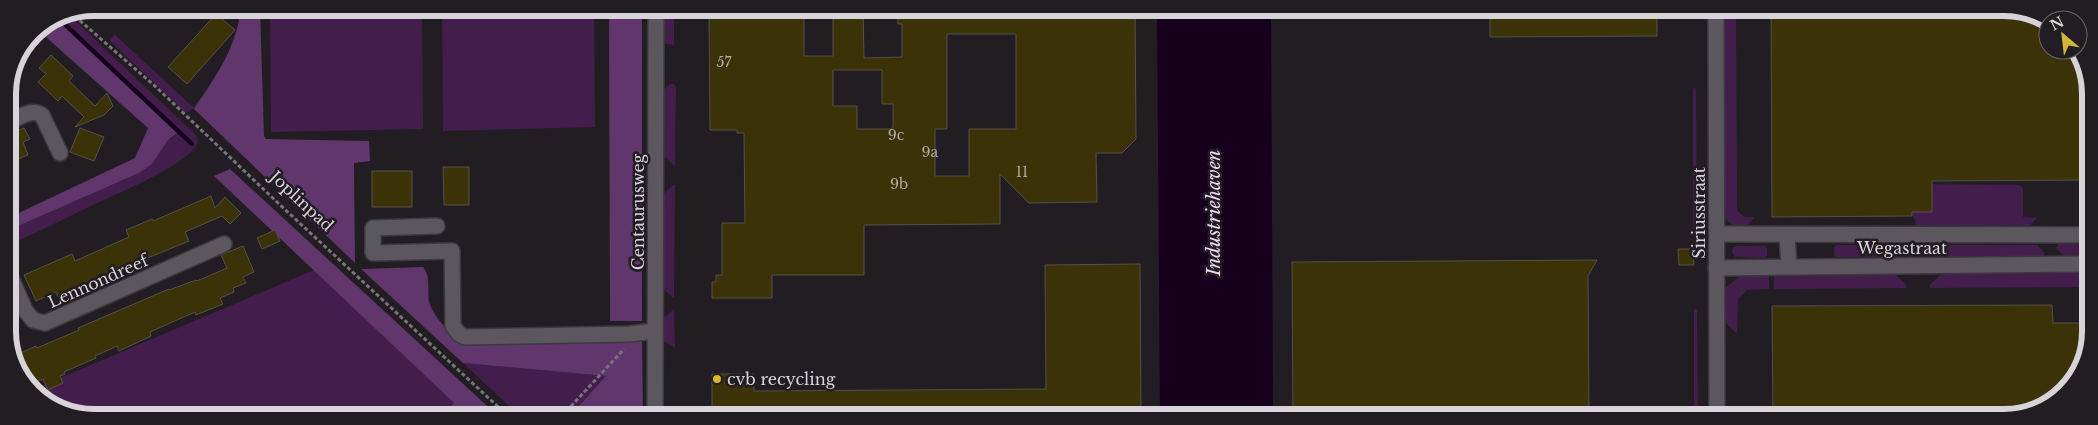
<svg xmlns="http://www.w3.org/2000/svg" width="2098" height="425" font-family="'Libre Baskerville',serif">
  <rect width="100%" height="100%" fill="#221c23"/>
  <g fill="#431e4d" fill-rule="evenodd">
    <polygon points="241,8 241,57 194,108 186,113 110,41 114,34 193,107 240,56"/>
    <polygon points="270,8 422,8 423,129 271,132"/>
    <polygon points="442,8 594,8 595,127 443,131"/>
    <polygon points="659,8 674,8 674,45 661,43"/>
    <path d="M1723,9H1736L1737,210L1744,217H1755L1744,229C1735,227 1727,224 1724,214Z"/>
    <path d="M67,13L196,135L198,142C189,165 118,193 95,204C66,218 38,232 9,245V230L139,173L152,164L168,140L177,133L191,146L195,144L59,16Z"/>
    <polygon points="670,84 674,84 676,88 675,166 660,153 660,94"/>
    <polygon points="1693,87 1696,89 1697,229 1693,231"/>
    <path d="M1915,184L2019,185L2023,188V217L2037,218L2027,228H1916L1915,219L1913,217V185ZM1920,190H1932V212H1920Z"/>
    <polygon points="673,185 675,185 674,298 660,286 660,198"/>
    <polygon points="2058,244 2089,244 2089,255 2063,255 2056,248"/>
    <polygon points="1836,245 2037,245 2045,253 2043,256 1836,257 1834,255 1834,248"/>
    <polygon points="1737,246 1765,246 1767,248 1767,256 1765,258 1735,257 1732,252 1733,248"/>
    <polygon points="314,270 454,403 440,416 78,416 32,390"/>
    <polygon points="2089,272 2089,287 1930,288 1930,285 1942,273"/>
    <polygon points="1871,273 1895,274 1906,285 1907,288 1774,289 1774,274"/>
    <polygon points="1769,274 1769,289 1747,290 1738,299 1737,333 1735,332 1725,322 1726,287 1740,276"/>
    <polygon points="1694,308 1697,310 1698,417 1694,417"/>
    <polygon points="674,309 675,347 660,340 660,321"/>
    <polygon points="463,363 607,376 570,416 520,416"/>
  </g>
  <g fill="#60366c">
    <path d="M241,8H260L264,136L266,139L369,141L370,161L354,163L355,263L194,109C216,76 236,49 241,8Z"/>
    <polygon points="609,8 642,8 642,321 610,321"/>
    <polygon points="55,18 177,133 168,140 152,164 139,173 9,230 8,218 135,158 148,128 38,30"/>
    <polygon points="230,169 485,404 498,416 440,416 454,403 214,176"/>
    <path d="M423,267C431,276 427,289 429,301C432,313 441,323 449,331L642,338L643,416H570L606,376L463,363L361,269Z"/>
  </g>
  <g fill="#16001e">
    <polygon points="1157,8 1271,8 1273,417 1160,417"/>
    <polygon points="59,16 194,143 194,146 191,146 55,18"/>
  </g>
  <g fill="#3b3208" stroke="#545248" fill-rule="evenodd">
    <path d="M709,8H804V56H833V8H863L864,58L902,57V24H898V8H1135L1136,139L1122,153H1096L1097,202L1029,203L1000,174V224L864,225V275H772V298H712V282H716V275H722V223H745L744,133H737V130H710ZM947,34H1016V129H969V176H935V129H947ZM833,70H882V104H893V127L891,129H857V106H833Z"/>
    <polygon points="1490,9 1657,9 1657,36 1490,37"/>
    <polygon points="1771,9 2020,9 2048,24 2048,50 2074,50 2089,77 2089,180 1932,181 1932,212 1912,212 1912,216 1772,217"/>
    <polygon points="216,14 235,30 187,84 168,67"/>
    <polygon points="51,55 73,76 69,81 95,106 107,93 113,106 104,115 75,127 84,117 62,96 58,101 38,82 46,74 39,68"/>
    <polygon points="24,128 30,139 23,142 28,155 8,163 8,135"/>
    <polygon points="80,128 104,137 94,161 70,152"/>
    <polygon points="443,167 469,167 469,205 444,205"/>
    <rect x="372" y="171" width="40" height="36"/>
    <polygon points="211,196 215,208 225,197 241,213 230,224 222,216 185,232 189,241 133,264 135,269 103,283 60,301 56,292 36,301 24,275 72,254 75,261 129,237 126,230 152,219 153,221"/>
    <polygon points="275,230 280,241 262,249 257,238"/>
    <polygon points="243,246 254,272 243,277 246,283 233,288 234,292 220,298 223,304 196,315 195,312 150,332 151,336 119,351 117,346 95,356 96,358 64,372 65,374 60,376 63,383 48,390 43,379 29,385 14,356 36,346 37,348 79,330 78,328 169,289 169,290 196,280 197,281 220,271 227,268 221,255"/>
    <polygon points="1678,249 1693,249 1694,265 1679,265"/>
    <polygon points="1597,260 1588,276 1589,417 1293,417 1292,262"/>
    <polygon points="1140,264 1141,417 712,416 712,374 754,374 754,391 1046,389 1045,265"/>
    <polygon points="2052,305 2053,323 2086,323 2086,342 2089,342 2089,347 2061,396 2009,417 1773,417 1772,306"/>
  </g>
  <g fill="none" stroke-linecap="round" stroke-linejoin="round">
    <defs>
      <g id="minor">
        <polyline points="1716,9 1717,417"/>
        <path d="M8,123C18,118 31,108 42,115L60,153"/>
        <polyline points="437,226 373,228 373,253 452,251 453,326 459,334 465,337 629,334 655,331"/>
        <polyline points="1717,234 2089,235"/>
        <polyline points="1787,235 1789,267"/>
        <polyline points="1716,268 2089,264"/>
        <polyline points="9,273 25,310 33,320 45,323 224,244"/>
        <polyline points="655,416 656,8"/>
      </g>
    </defs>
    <use href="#minor" stroke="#3c383e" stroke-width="18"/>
    <g stroke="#79747a" stroke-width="3" stroke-dasharray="4 2.5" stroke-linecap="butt">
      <polyline points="70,12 156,87 278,203 508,416"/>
      <polyline points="562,416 624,349"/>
    </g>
    <use href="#minor" stroke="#5c565e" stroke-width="15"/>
  </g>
  <circle fill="#d2b735" stroke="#221c23" stroke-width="2" cx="717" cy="379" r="5"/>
  <g text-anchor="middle" stroke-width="5" stroke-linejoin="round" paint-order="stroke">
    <g font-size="14" fill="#b0aca5">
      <text x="724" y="67">57</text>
      <text x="896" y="140">9c</text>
      <text x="930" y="157">9a</text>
      <text x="1022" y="177">11</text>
      <text x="899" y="189">9b</text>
    </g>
    <g font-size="16" fill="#d7d4d9" stroke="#221c23">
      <text transform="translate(302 201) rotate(43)" y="6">Joplinpad</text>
      <text transform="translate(638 212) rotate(-90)" y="6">Centaurusweg</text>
      <text transform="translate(1699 213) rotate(-90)" y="6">Siriusstraat</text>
      <text x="1902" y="254">Wegastraat</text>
      <text transform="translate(98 281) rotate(-24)" y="6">Lennondreef</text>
    </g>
    <g font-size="16" fill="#d7d4d9" stroke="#221c23" text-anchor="start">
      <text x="727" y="385">cvb recycling</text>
    </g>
    <g font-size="18" font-style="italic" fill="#f2d9fa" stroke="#221c23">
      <text transform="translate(1214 213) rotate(-90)" y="6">Industriehaven</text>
    </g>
  </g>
  <path d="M0 0H2098V425H0ZM94 16H2004A78 78 0 0 1 2082 94V331A78 78 0 0 1 2004 409H94A78 78 0 0 1 16 331V94A78 78 0 0 1 94 16Z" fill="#221c23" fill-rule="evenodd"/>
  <path fill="none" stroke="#d7d4d9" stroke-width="6" d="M94 16H2004A78 78 0 0 1 2082 94V331A78 78 0 0 1 2004 409H94A78 78 0 0 1 16 331V94A78 78 0 0 1 94 16Z"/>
  <g transform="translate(2063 35) rotate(332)"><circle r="24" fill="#221c23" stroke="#6a666c"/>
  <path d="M0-4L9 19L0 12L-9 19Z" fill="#d2b735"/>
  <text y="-8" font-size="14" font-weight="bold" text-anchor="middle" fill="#d7d4d9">N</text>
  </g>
</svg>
